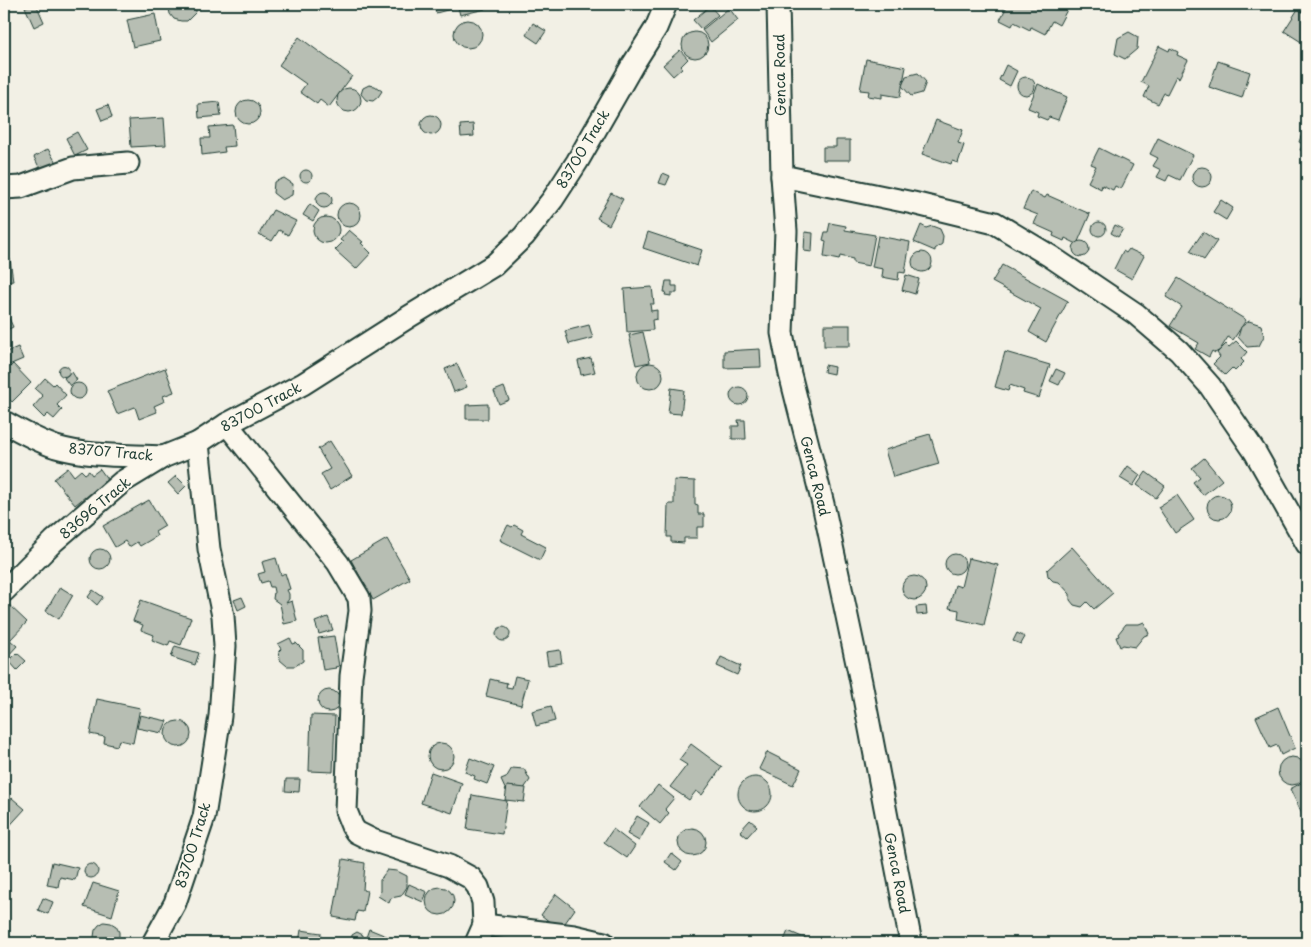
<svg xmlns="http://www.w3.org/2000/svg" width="1311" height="947" font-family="'Playpen Sans',sans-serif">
  <rect width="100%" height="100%" fill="#f2f0e5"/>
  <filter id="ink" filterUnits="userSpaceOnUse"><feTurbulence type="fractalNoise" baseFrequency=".02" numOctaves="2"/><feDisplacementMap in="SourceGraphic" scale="10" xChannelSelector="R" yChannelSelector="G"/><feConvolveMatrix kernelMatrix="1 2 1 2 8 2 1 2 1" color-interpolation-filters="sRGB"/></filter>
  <g filter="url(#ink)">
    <g fill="#b7beb3" stroke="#1f3d34">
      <polygon points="33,4 36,4 44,22 34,27 25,7"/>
      <polygon points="168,4 196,4 196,12 187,21 181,21 174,19 170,14"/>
      <polygon points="434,4 450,4 451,9 436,13"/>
      <polygon points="457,4 484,4 485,9 460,15"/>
      <polygon points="1008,4 1070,4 1059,25 1052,21 1045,34 1031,27 1030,30 1014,22 1012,26 1000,20"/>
      <polygon points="710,6 718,15 701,29 693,20"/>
      <polygon points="729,8 738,20 711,42 702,30"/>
      <polygon points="1298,9 1307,15 1306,45 1284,31"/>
      <polygon points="155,14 160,41 133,47 127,20"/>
      <circle cx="468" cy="34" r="14"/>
      <polygon points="533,23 546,31 538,43 526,35"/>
      <polygon points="1129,32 1138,37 1137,49 1125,59 1115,54 1118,38"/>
      <circle cx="695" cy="45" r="13"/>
      <polygon points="299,37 352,76 329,107 320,100 317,104 300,92 306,84 279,65"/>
      <polygon points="1159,46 1169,51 1170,48 1178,52 1177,55 1188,60 1179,78 1176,76 1167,94 1164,93 1158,104 1144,97 1149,86 1141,82"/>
      <polygon points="680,50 688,59 681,66 682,68 673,76 663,65"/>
      <polygon points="866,59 906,67 900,97 882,94 882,98 868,96 869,91 860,90"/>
      <polygon points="1218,61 1250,72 1242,98 1209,87"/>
      <polygon points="1006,65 1017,71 1010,86 999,80"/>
      <polygon points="918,73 926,82 922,93 911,96 902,86 906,76"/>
      <circle cx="1026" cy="86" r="9"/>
      <polygon points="1038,84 1067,97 1058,120 1049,117 1047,120 1037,116 1038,112 1028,108"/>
      <polygon points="369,85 375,86 382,91 378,97 373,101 366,100 361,94 363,88"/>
      <circle cx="349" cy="100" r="12"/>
      <circle cx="248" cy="112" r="12"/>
      <polygon points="219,102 221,116 199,118 198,104"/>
      <polygon points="108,105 112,117 102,121 97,109"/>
      <circle cx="431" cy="125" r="10"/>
      <polygon points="164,118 166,145 131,147 129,120"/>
      <polygon points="936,120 963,130 958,143 964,145 958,163 952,161 951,164 922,154"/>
      <polygon points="1307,120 1307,153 1300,150 1303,144 1299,142"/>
      <polygon points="473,124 474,136 461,137 460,125"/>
      <polygon points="233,125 235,146 224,147 225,152 202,155 201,138 210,138 209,127"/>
      <polygon points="77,132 87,150 75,156 66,138"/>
      <polygon points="1158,138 1193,155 1180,180 1169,175 1166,181 1157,177 1161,170 1153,166 1158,158 1150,154"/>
      <polygon points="836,140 850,140 850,160 823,160 823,147 836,147"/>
      <polygon points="1099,148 1133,165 1121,189 1115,186 1113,190 1102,185 1101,189 1088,182 1096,166 1091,164"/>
      <polygon points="48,149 57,164 42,173 34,157"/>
      <circle cx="1202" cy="177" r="10"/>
      <circle cx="306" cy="176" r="6"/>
      <polygon points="663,173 670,176 666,185 659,183"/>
      <polygon points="284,178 293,184 292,195 282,200 273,193 274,182"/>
      <polygon points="1031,191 1045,198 1047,195 1090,214 1077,244 1065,238 1064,241 1053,236 1054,233 1034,224 1038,215 1023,209"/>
      <circle cx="324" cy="200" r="8"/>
      <polygon points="611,193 623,199 609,225 597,218"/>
      <polygon points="1221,200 1233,208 1226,220 1213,212"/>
      <circle cx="349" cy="215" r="12"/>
      <polygon points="310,204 319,211 313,221 303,215"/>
      <polygon points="273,210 296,221 288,235 279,230 272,241 259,234"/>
      <circle cx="326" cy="230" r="13"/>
      <circle cx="1099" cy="229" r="7"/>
      <polygon points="830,223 846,226 845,230 875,235 869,266 853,263 853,259 840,256 839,260 824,257 826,241 823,240 825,232 828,232"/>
      <polygon points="921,225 926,228 932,226 940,229 943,236 942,244 935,249 935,251 914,242"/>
      <polygon points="1115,225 1123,229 1118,237 1111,233"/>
      <polygon points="349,230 363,242 361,243 371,253 356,269 335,250 343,242 340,240"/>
      <polygon points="648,232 702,250 697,266 643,248"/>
      <polygon points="805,232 813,233 812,252 804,251"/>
      <polygon points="1203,232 1217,241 1204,260 1190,251"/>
      <polygon points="878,236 910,242 905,273 899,272 898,280 882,277 883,269 872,267"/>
      <circle cx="1081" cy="249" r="8"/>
      <polygon points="1129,249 1144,256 1132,279 1114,269 1123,251 1126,253"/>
      <circle cx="922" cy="262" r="10"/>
      <polygon points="10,259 13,281 6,282 4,260"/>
      <polygon points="1002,265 1068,301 1046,342 1029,332 1041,309 992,282"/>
      <polygon points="906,275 919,279 915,294 902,290"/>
      <polygon points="1178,278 1246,320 1233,340 1228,337 1220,350 1215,353 1212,351 1209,357 1195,349 1199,343 1170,326 1182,307 1166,297"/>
      <polygon points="666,281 672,281 672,286 677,286 677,293 671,293 671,296 665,295 666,292 664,292"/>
      <polygon points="652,287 654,304 650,304 651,311 657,310 657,319 652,320 653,330 627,332 624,289"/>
      <polygon points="1307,292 1307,313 1301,309 1300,303 1301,298"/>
      <polygon points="8,316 13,327 5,331 4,318"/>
      <polygon points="1249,321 1261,325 1264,336 1259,346 1247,347 1238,337 1241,327"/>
      <polygon points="589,325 593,338 569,344 565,331"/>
      <rect x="824" y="325" width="26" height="21"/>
      <polygon points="643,332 650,362 636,365 629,335"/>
      <polygon points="1236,341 1247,352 1241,359 1244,362 1235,371 1232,368 1225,375 1213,364 1220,357 1217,353 1226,344 1229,347"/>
      <polygon points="18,347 23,359 9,365 4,353"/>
      <polygon points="760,349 761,367 724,368 724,351"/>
      <polygon points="1005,352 1050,365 1039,398 1023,393 1024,390 1010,385 1008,391 995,387"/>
      <polygon points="591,358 595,372 581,375 578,361"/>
      <circle cx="650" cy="376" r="13"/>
      <polygon points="13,364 31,383 12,402 4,394 4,367 7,370"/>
      <polygon points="457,364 467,387 454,392 445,369"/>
      <polygon points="825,365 834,367 833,374 824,372"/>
      <circle cx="64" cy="371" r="5.5"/>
      <polygon points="165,368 174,392 163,396 165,401 154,406 157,412 139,419 135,407 117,414 107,391"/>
      <polygon points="1056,369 1065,373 1059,385 1050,381"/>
      <polygon points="72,372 77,380 70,386 64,378"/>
      <polygon points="45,378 53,385 55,383 66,395 57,405 62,410 54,419 48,414 44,418 33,407 43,396 35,389"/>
      <circle cx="78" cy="391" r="8"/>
      <polygon points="504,387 509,400 499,404 494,391"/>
      <circle cx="739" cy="396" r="9"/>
      <polygon points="671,388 684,390 681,414 668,413"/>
      <polygon points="488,404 488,419 466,419 466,405"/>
      <polygon points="738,420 745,420 746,439 732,439 732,426 739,426"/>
      <polygon points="930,434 939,464 893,477 885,450 917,440 916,438"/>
      <polygon points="330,441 352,476 330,490 321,474 330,469 318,449"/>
      <polygon points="1204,458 1222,480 1203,495 1193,482 1200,477 1192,468"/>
      <polygon points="1128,466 1140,475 1133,486 1120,478"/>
      <polygon points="68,468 74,476 81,470 85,474 89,471 92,475 100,469 110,483 88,500 85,497 75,505 54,479"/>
      <polygon points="1146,472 1165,486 1156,498 1137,485"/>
      <polygon points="176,476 186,486 178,494 168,483"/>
      <polygon points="674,480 695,481 695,504 698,505 698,514 704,514 704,527 697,527 697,538 684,538 684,543 671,542 671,537 667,537 668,504 674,504"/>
      <circle cx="1219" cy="507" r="12"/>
      <polygon points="1177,495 1194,520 1175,533 1158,507"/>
      <polygon points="149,500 165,526 155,532 157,536 140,546 137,542 129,547 125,541 115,547 103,526"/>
      <polygon points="508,525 512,527 514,525 523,530 521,534 546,547 540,560 500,540"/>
      <polygon points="387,539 410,579 373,600 351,560"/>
      <polygon points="1072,547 1113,593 1094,609 1087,602 1082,607 1074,605 1070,600 1070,594 1059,582 1053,581 1048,576 1047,570"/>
      <circle cx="100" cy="559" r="10"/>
      <circle cx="955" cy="564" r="10"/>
      <polygon points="276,558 281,575 285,573 290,589 287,590 289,594 289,599 286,603 292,601 297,621 284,624 280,604 273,599 274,592 273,587 270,587 268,581 261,583 258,574 265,572 262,562"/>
      <polygon points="968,558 998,565 984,625 958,619 959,610 949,608 955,585 961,587"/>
      <circle cx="914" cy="588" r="12"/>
      <polygon points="60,587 73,595 59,619 46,611"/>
      <polygon points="93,590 103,597 97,605 88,597"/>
      <polygon points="242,597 246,606 238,610 234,600"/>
      <polygon points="141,600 191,618 181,645 170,641 168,646 152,640 154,635 141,630 143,625 133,621"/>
      <polygon points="9,605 27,622 10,640 17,646 7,657 4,655 4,611"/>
      <polygon points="926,606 927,614 917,615 916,607"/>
      <polygon points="328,617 333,630 319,634 315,622"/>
      <polygon points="1144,622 1149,634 1144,636 1135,647 1123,645 1120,647 1116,637 1119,636 1118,634 1126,624 1139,624"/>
      <circle cx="503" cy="634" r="7"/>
      <polygon points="1017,633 1025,637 1021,644 1013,641"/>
      <polygon points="334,636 339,666 335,667 336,668 323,670 318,638"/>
      <polygon points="290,638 293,644 296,643 303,650 303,661 295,666 287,666 280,660 279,651 281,649 278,644"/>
      <polygon points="175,646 199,653 195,665 171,657"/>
      <polygon points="560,650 562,663 548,665 546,652"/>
      <polygon points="17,653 26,661 17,670 9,661"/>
      <polygon points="721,657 741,666 737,675 717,666"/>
      <polygon points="515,676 528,679 521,705 486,696 490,679 507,683 506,687 512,688"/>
      <circle cx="329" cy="701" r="11"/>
      <polygon points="97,699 140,708 133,743 119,740 117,746 104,743 105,737 90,734"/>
      <polygon points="551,706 555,721 536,726 532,711"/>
      <polygon points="1278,707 1295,748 1281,755 1277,745 1270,748 1256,717"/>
      <polygon points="140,715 167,721 162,733 137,728"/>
      <polygon points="311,715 335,716 333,772 309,771"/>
      <circle cx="178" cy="734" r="13"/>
      <circle cx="441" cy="756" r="13"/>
      <polygon points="691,744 722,767 702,795 696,791 689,800 670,787 687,765 679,760"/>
      <polygon points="767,752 801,769 793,785 759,769"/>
      <circle cx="1292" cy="771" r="14"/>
      <polygon points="470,758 494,767 487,784 474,779 475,776 465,772"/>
      <polygon points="512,768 524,769 530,780 523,790 511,789 506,791 501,780 506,778"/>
      <polygon points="431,772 462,783 452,813 421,803"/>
      <circle cx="755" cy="794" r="17"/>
      <polygon points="286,779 300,779 299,792 285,791"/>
      <polygon points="1307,780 1307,814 1303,816 1290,789"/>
      <polygon points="658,785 674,798 665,809 669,813 660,824 640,807"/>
      <polygon points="507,786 526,788 524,802 505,800"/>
      <polygon points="472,795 507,801 502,834 467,829"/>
      <polygon points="12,798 25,809 4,832 4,808"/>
      <polygon points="637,816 649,823 639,841 627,834"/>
      <polygon points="750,820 757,826 747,837 740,831"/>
      <circle cx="692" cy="842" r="14"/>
      <polygon points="613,829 635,846 627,858 604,842"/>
      <polygon points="671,853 682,862 676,870 665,862"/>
      <polygon points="343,859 365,863 363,890 367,891 363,912 357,911 355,921 333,917"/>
      <polygon points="52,862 78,868 75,880 60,877 58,887 47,885"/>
      <circle cx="91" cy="871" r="7"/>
      <polygon points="387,870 397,871 407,876 407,887 401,896 391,898 389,903 378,896 380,891 380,880"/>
      <polygon points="93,883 119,891 112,916 84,907"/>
      <polygon points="409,884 427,892 423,902 405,894"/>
      <circle cx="440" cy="901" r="14"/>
      <polygon points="556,894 575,909 560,930 541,915"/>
      <polygon points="43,898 53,902 48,914 38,910"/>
      <polygon points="104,922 111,923 116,926 119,932 119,939 116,943 97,943 94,937 95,930 99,925"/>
      <polygon points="369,929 401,942 400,943 364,943"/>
      <polygon points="301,930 321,933 320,943 299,942"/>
      <polygon points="788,931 816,943 783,943"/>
      <polygon points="357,932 363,935 363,943 351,943 352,935"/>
    </g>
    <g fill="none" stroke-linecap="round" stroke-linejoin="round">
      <defs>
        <g id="minor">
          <polyline points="778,4 782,176 786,231 782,333 790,374 823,504 861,682 911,943"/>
          <polyline points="782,176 913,203 995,223 1050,256 1136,314 1179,351 1210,386 1255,452 1307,544"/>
          <polyline points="4,188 21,187 73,168 128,163"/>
          <path d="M4,422C20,431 38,441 56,447C90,457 128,455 163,457"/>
          <polyline points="227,424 338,563 359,598 360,611 351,676 348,759 346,811 352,826 356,832 372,840 449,866 471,878 478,887 483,902 484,925 476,943"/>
          <polyline points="4,591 54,541 122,482 163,457 198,443 227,424 303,384 410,316 494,265 524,236 553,199 577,162 632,66 656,28 666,4"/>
          <polyline points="484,925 574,936 604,943"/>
          <polyline points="153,943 175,903 204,817 220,716 225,646 223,616 209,549 198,443"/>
        </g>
      </defs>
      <use href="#minor" stroke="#1f3d34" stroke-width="25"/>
      <use href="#minor" stroke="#fbf7ec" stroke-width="21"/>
    </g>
  </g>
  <g text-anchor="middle" stroke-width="4" stroke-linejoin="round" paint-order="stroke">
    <g font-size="14" fill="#1f3d34" stroke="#fbf7ec">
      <text transform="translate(780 75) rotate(-91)" y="5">Genca Road</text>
      <text transform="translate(583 149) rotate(-59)" y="5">83700 Track</text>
      <text transform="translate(261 407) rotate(-28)" y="5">83700 Track</text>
      <text transform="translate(111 452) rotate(5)" y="5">83707 Track</text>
      <text transform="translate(815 476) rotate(76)" y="5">Genca Road</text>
      <text transform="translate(95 508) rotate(-40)" y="5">83696 Track</text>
      <text transform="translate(193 845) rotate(-73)" y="5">83700 Track</text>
      <text transform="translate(897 873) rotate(79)" y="5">Genca Road</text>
    </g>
  </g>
  <rect width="1311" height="947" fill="none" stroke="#fbf7ec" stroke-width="20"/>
  <rect x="10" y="10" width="1291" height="927" fill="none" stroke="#1f3d34" stroke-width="2" filter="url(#ink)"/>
</svg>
